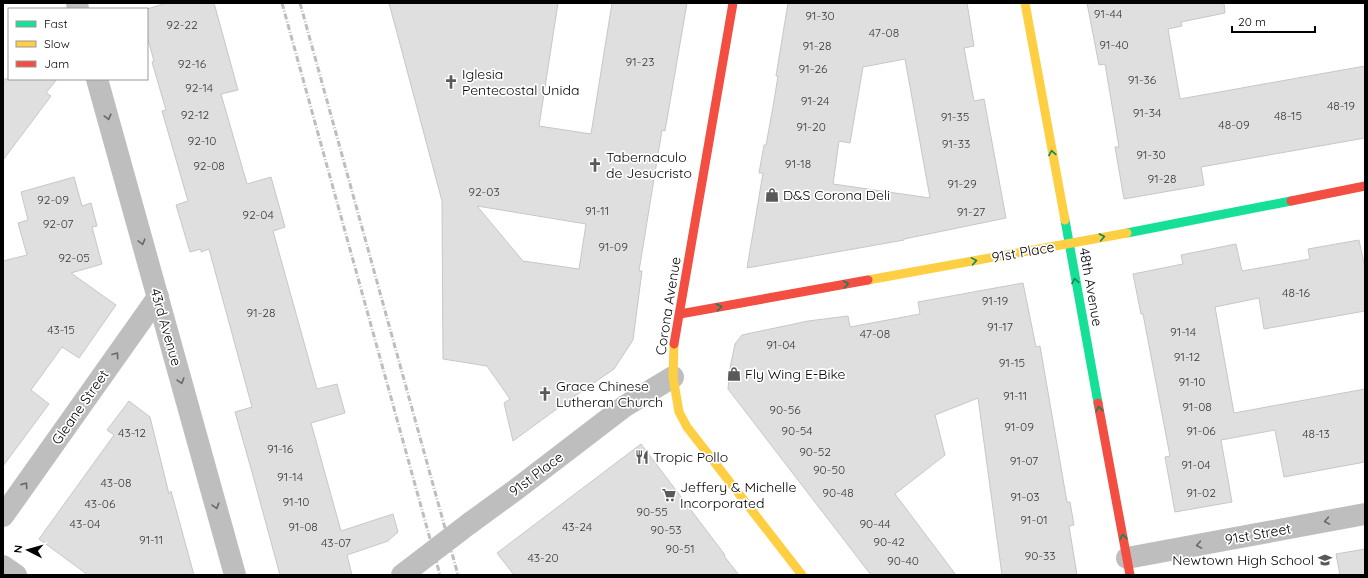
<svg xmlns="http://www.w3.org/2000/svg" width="1368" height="578" font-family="Quicksand,sans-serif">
  <rect width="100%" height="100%" fill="#fff"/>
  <g fill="#dfdfdf" stroke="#c7c7c7" fill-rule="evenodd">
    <polygon points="167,3 214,3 238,90 221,94 247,184 271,177 285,227 273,231 317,389 337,384 345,413 311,423 341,531 393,514 398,532 388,541 347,555 352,575 280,575 252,472 235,412 252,407 209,249 201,252 201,249 190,252 176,205 188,201 162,111 166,110 152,62 154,61 147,36 147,9"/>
    <path d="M389,3H558L539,126L591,134L612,3H687L665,131L662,130L639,271H642L633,340L614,369L569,400L513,441L504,403L510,399L487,366L443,359L442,201ZM477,206L586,224L579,269L523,261Z"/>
    <path d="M788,3H967L974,46L964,48L974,101L984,99L1006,218L904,239V240L747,268L763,173H759L764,145H766L773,107L778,76H776ZM905,59L930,198L833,184L839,141L850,143L863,67Z"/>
    <polygon points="1087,3 1224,3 1225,13 1181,22 1182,26 1168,29 1180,99 1365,66 1365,138 1201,167 1204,185 1124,199 1115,147 1119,147 1105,64 1099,65"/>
    <polygon points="3,79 57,79 46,93 51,96 3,160"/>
    <polygon points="74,177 82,206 91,203 97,226 92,227 102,264 71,273 116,305 79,358 62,347 31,390 49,404 3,466 3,261 27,255 18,223 28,220 21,192"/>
    <polygon points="1359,240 1365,268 1365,311 1264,329 1259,298 1215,307 1234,413 1365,389 1365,462 1284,477 1275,430 1221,440 1232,502 1175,512 1165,457 1170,456 1143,314 1141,314 1133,274 1183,264 1181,255 1236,244 1242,271 1310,259 1308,249"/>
    <polygon points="1023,283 1036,347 1040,346 1067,502 1070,502 1074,525 1069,526 1077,575 1002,575 978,398 935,415 945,455 895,494 956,575 871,575 728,389 730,368 735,344 742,335 808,321 848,316 850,327 920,314 918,302"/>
    <polygon points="129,401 150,417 169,494 171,491 194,575 88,575 39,539 114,435 107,430"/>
    <polygon points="641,444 725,555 724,556 739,575 514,575 497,553"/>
    <polygon points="1365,549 1365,575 1340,575 1336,554"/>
  </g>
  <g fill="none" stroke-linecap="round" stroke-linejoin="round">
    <g stroke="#bebebe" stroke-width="22">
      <polyline points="77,3 78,9"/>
      <polyline points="97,79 235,575"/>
      <polyline points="3,516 158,297"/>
      <polyline points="470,523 518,488 625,406 673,377"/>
      <polyline points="1127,558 1365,514"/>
      <polyline points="3,566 16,575"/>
    </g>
    <g stroke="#16e098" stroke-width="9">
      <polyline points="1065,220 1098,403"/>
      <polyline points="1127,233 1291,201"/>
    </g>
    <g stroke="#ffcf43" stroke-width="9">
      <polyline points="1025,3 1065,220"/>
      <polyline points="868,280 1127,233"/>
      <polyline points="674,344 673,377 679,412 687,427 802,575"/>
    </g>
    <g stroke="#f24e42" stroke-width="9">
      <polyline points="1291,201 1365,186"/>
      <polyline points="680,314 868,280"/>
      <polyline points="674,344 733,3"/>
      <polyline points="1098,403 1130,575"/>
    </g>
    <g stroke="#bebebe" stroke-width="3" stroke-dasharray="6 2 1 2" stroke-linecap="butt">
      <polyline points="282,3 440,575"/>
      <polyline points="300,3 458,575"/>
    </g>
    <polyline stroke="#bebebe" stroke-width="22" points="402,575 470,523"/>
  </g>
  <defs><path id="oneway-chevron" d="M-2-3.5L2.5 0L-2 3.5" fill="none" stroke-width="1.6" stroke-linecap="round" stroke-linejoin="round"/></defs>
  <g stroke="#686868">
    <use href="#oneway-chevron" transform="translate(108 117) rotate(75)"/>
    <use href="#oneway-chevron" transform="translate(142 242) rotate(75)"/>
    <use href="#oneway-chevron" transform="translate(116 355) rotate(-54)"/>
    <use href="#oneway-chevron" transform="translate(181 381) rotate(74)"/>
    <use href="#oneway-chevron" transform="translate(25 485) rotate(-55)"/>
    <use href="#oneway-chevron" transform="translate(216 506) rotate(74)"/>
    <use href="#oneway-chevron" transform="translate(1327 521) rotate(170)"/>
    <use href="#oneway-chevron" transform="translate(1199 545) rotate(170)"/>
  </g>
  <g stroke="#0d865b">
    <use href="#oneway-chevron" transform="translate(1052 153) rotate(-100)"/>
    <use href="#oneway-chevron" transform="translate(1102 237) rotate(-11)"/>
    <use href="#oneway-chevron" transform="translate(974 261) rotate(-10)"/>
    <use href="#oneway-chevron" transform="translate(1075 281) rotate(-100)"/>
    <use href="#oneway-chevron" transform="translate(846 284) rotate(-10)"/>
    <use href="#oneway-chevron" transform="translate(719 307) rotate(-11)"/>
    <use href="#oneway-chevron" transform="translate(1099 409) rotate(-100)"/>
    <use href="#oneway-chevron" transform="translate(1123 537) rotate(-100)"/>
  </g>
  <defs>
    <symbol id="church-bare" viewBox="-9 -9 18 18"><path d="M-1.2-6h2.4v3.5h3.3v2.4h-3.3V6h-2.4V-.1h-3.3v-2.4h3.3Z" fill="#595959" stroke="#fff" stroke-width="2.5" paint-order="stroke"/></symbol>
    <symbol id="shop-bare" viewBox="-9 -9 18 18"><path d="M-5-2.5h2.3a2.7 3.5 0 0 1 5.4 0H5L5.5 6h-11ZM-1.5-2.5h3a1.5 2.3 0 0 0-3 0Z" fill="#595959" stroke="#fff" stroke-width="2.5" paint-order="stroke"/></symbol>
    <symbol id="restaurant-bare" viewBox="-9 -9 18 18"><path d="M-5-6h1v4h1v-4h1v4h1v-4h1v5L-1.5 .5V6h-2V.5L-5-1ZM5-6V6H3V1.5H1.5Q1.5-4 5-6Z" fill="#595959" stroke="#fff" stroke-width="2.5" paint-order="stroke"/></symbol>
    <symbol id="supermarket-bare" viewBox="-9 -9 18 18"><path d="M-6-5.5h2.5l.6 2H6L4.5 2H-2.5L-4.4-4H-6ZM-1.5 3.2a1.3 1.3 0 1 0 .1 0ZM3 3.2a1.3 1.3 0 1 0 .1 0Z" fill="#595959" stroke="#fff" stroke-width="2.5" paint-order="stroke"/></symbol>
    <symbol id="school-bare" viewBox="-9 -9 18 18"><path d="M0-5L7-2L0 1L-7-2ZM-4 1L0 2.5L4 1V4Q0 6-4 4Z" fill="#595959" stroke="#fff" stroke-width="2.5" paint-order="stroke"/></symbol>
  </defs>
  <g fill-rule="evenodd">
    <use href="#church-bare" x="441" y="72" width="20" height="20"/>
    <use href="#church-bare" x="585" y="155" width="20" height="20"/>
    <use href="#shop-bare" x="762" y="185" width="20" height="20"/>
    <use href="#shop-bare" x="724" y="364" width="20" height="20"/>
    <use href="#church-bare" x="535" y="384" width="20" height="20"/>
    <use href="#restaurant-bare" x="632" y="447" width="20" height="20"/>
    <use href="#supermarket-bare" x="659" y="485" width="20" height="20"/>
    <use href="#school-bare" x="1315" y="550" width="20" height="20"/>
  </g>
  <g text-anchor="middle" stroke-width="3.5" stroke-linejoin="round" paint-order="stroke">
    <g font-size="12" fill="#383838">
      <text x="1108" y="18">91-44</text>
      <text x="820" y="20">91-30</text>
      <text x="182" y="29">92-22</text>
      <text x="884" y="37">47-08</text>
      <text x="1114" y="49">91-40</text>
      <text x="817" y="50">91-28</text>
      <text x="640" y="66">91-23</text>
      <text x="192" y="68">92-16</text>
      <text x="813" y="73">91-26</text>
      <text x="1142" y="84">91-36</text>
      <text x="199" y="92">92-14</text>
      <text x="815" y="105">91-24</text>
      <text x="1341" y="110">48-19</text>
      <text x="1147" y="117">91-34</text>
      <text x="195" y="119">92-12</text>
      <text x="1288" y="120">48-15</text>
      <text x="955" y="121">91-35</text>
      <text x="1234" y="129">48-09</text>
      <text x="811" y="131">91-20</text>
      <text x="202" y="145">92-10</text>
      <text x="956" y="148">91-33</text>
      <text x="1151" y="159">91-30</text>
      <text x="798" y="168">91-18</text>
      <text x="209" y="170">92-08</text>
      <text x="1162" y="183">91-28</text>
      <text x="962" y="188">91-29</text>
      <text x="484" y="196">92-03</text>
      <text x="53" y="204">92-09</text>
      <text x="597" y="215">91-11</text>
      <text x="971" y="216">91-27</text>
      <text x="258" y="219">92-04</text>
      <text x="58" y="228">92-07</text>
      <text x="613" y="251">91-09</text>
      <text x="74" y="262">92-05</text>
      <text x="1296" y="297">48-16</text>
      <text x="995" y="305">91-19</text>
      <text x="261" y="317">91-28</text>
      <text x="1000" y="331">91-17</text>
      <text x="61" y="334">43-15</text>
      <text x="1183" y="336">91-14</text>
      <text x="875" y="338">47-08</text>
      <text x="781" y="349">91-04</text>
      <text x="1187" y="361">91-12</text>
      <text x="1012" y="367">91-15</text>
      <text x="1192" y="386">91-10</text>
      <text x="1015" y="400">91-11</text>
      <text x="1197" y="411">91-08</text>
      <text x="785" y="414">90-56</text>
      <text x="1019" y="431">91-09</text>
      <text x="797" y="435">90-54</text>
      <text x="1201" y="435">91-06</text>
      <text x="132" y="437">43-12</text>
      <text x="1316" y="438">48-13</text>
      <text x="280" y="453">91-16</text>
      <text x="815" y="456">90-52</text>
      <text x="1024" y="465">91-07</text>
      <text x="1196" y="469">91-04</text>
      <text x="829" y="474">90-50</text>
      <text x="290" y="481">91-14</text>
      <text x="116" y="487">43-08</text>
      <text x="838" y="497">90-48</text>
      <text x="1201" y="497">91-02</text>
      <text x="1025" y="501">91-03</text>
      <text x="296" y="506">91-10</text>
      <text x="100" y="508">43-06</text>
      <text x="652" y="516">90-55</text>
      <text x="1034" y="524">91-01</text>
      <text x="85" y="528">43-04</text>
      <text x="875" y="528">90-44</text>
      <text x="303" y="531">91-08</text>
      <text x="577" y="531">43-24</text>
      <text x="666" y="534">90-53</text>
      <text x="151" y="544">91-11</text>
      <text x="889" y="546">90-42</text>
      <text x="336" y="547">43-07</text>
      <text x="680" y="553">90-51</text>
      <text x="1040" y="560">90-33</text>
      <text x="543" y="562">43-20</text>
      <text x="903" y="565">90-40</text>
    </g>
    <g font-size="14" fill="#000" stroke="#fff" text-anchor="start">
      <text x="462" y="79">Iglesia<tspan x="462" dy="16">Pentecostal Unida</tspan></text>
      <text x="606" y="162">Tabernaculo<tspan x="606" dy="16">de Jesucristo</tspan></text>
      <text x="783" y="200">D&amp;S Corona Deli</text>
      <text x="745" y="379">Fly Wing E-Bike</text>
      <text x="556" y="391">Grace Chinese<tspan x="556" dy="16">Lutheran Church</tspan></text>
      <text x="653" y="462">Tropic Pollo</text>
      <text x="680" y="492">Jeffery &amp; Michelle<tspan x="680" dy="16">Incorporated</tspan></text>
      <text x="1314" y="565" text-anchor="end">Newtown High School</text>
    </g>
    <g font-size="14" fill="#000" stroke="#fff">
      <text transform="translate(1023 252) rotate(-10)" y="5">91st Place</text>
      <text transform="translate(1091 287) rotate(80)" y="5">48th Avenue</text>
      <text transform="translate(668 306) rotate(-81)" y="5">Corona Avenue</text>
      <text transform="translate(166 327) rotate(74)" y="5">43rd Avenue</text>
      <text transform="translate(80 407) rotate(-55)" y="5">Gleane Street</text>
      <text transform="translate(536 474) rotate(-37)" y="5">91st Place</text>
      <text transform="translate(1258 534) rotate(-10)" y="5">91st Street</text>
    </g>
  </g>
  <rect width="1368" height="578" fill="none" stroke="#000000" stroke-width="8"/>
  <rect x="8" y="8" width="140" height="72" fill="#ffffff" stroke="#999999"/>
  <rect x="16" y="21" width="20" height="6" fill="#16e098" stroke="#999999"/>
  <text x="44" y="28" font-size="12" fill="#000000">Fast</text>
  <rect x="16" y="41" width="20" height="6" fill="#ffcf43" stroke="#999999"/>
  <text x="44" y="48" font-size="12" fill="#000000">Slow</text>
  <rect x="16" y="61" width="20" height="6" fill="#f24e42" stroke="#999999"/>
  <text x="44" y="68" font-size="12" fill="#000000">Jam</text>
  <g transform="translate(28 550) rotate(276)" stroke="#ffffff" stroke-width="3" paint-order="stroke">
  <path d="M0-3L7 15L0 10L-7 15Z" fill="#000000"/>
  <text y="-6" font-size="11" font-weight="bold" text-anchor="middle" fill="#000000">N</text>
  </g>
  <path d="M1232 26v6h83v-6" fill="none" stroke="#000000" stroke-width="2"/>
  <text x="1238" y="26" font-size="12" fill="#000000" stroke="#ffffff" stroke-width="3" paint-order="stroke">20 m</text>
</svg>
